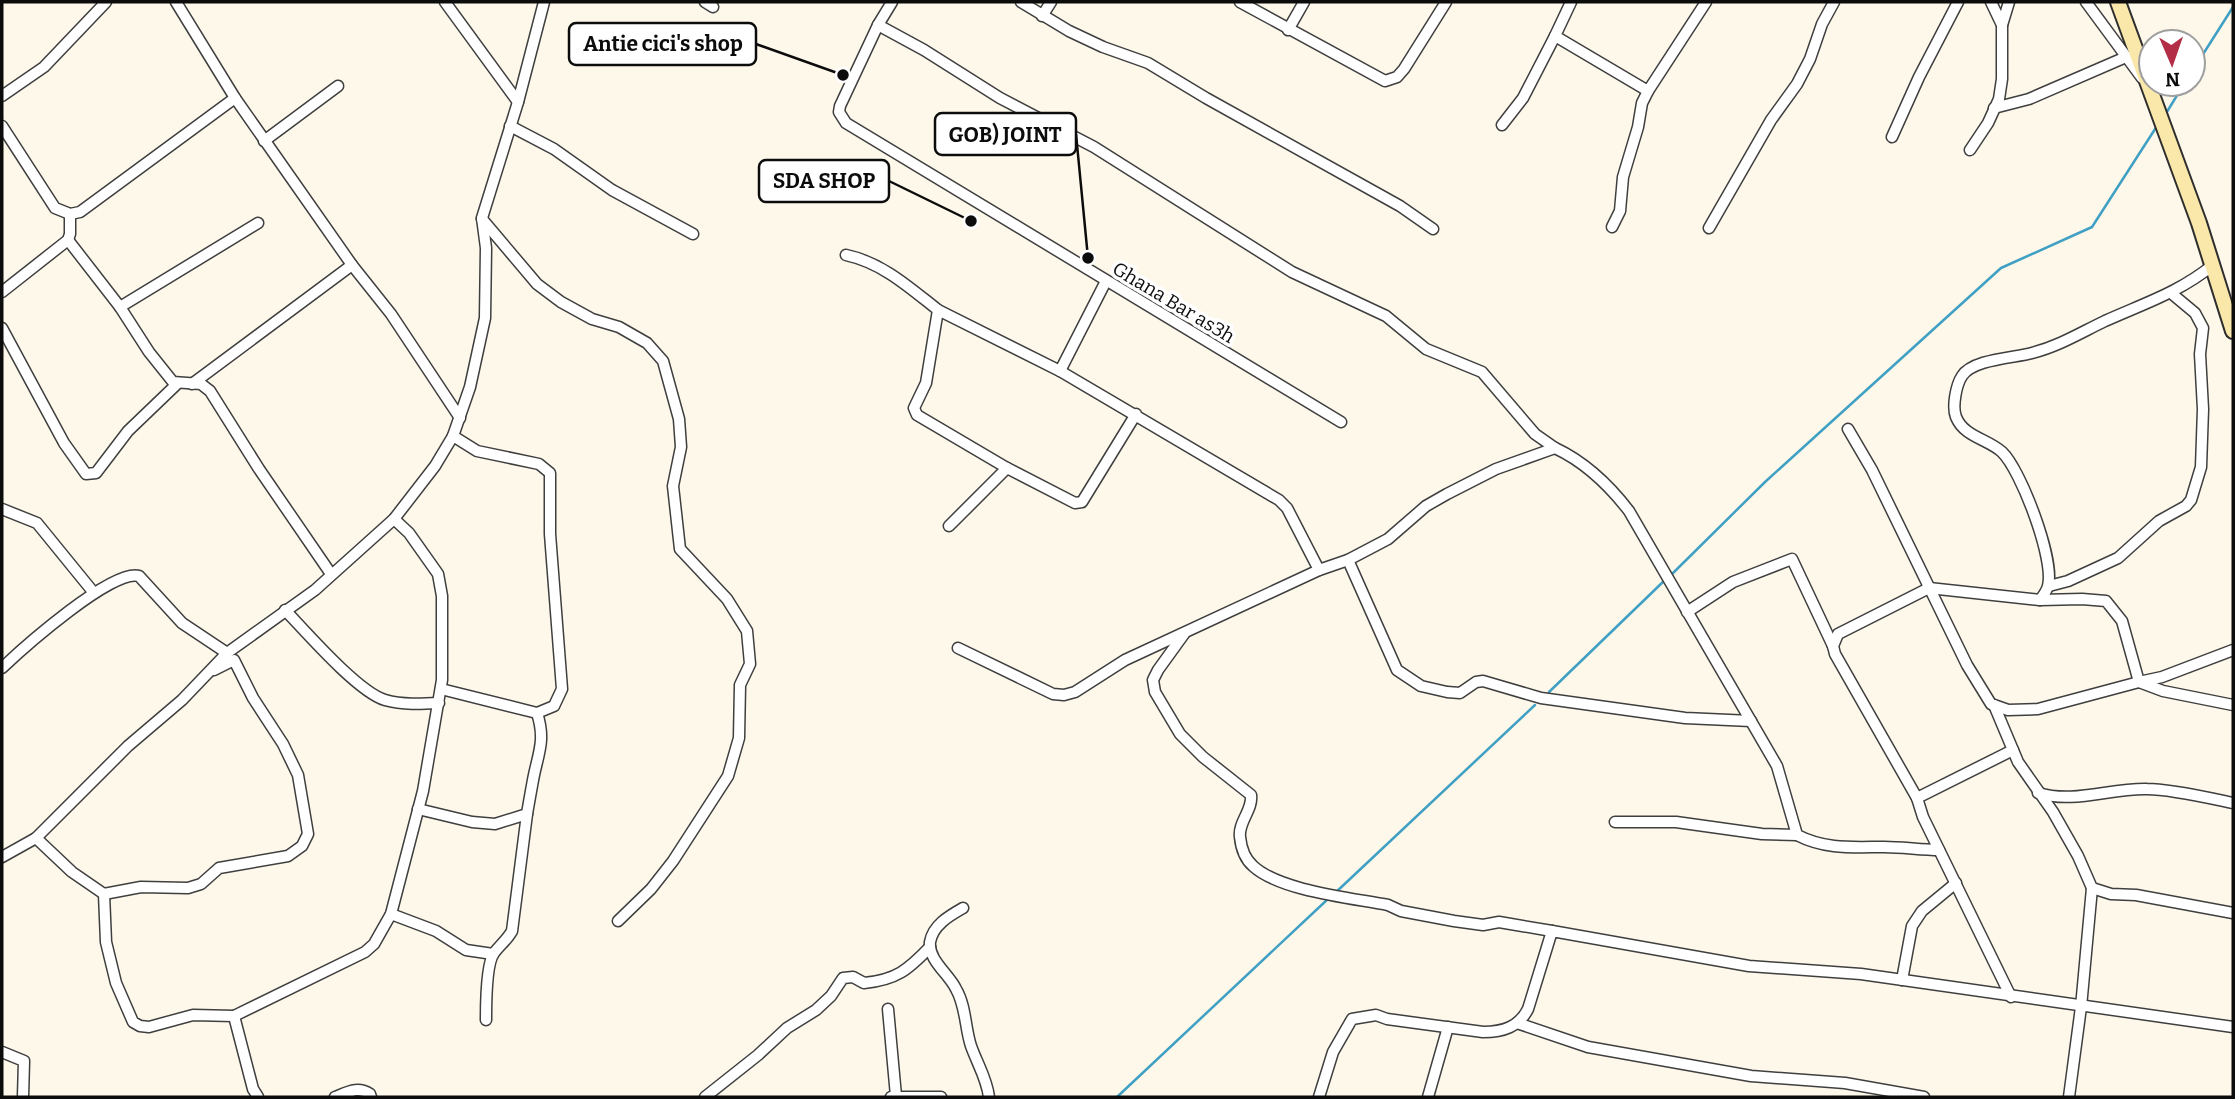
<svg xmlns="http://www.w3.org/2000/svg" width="2235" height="1099" font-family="Bitter,serif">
  <rect width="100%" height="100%" fill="#fef8eb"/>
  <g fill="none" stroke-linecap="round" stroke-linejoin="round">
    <g stroke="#3fa0c4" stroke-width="2.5">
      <polyline points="2193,70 2233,7"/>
      <polyline points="2165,115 2184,84"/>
      <polyline points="1670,576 1765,482 2001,268 2092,227 2157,126"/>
      <polyline points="1549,692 1665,580"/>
      <polyline points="1334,894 1535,705"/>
      <polyline points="1117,1097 1329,898"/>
    </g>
    <defs>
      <g id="street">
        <polyline points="176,2 235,98 352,265 391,314 460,418"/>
        <polyline points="445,2 518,102"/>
        <polyline points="705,2 713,7"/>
        <polyline points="892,2 878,25 840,106 839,112 846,123 1341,422"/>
        <polyline points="1021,2 1069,31 1103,47 1148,63 1206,98 1400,206 1433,229"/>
        <polyline points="1240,2 1385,81 1397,77 1404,69 1446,2"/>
        <polyline points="1571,2 1555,36 1648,91 1706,2"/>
        <polyline points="2086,2 2142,78"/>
        <polyline points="1042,16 1051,2"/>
        <polyline points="878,25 924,50 1000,98 1094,147 1292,272 1386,316 1426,349 1482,372 1535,434 1555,448"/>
        <polyline points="2002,25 2009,2"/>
        <polyline points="1288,30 1304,2"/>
        <polyline points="2,96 44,67 106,2"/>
        <polyline points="1994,108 2029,99 2126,57"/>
        <polyline points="1502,125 1523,98 1555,36"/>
        <polyline points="2,126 55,208 70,214 80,212 235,98"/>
        <polyline points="510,126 554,149 612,190 693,234"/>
        <polyline points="1892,137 1919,77 1958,2"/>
        <polyline points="264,141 338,86"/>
        <polyline points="1970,150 1988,123 1999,99 2002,79 2002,25 1991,2"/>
        <polyline points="482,219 537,284 561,302 592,319 619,327 647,343 663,361 679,419 681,447 673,486 680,549 727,599 747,631 750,664 740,685 739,738 728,776 673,861 651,889 618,921"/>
        <polyline points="1612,227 1620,211 1623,177 1638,127 1642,103 1648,91"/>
        <polyline points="1709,228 1771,120 1797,84 1810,59 1822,24 1834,2"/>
        <polyline points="68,240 120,307 149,352 173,382 201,384 210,391 259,469 331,574"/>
        <path d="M846,255C883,263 910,288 938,310"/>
        <polyline points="2,292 68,240 70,234 70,214"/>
        <polyline points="120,307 258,223"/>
        <polyline points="2,328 64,443 86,474 96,473 128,431 177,384"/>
        <polyline points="1060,371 1106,281"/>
        <polyline points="192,384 352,265"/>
        <polyline points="1136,414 1082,502 1075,503 1007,468 917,415 914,408 926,383 938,310 1060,371 1279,500 1287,508 1319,570"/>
        <polyline points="1848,429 1872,470 1967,665 1991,704 2008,710 2038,709 2139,682 2163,691 2233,705"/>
        <polyline points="2,509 37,523 94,593"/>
        <polyline points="949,526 1007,468"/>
        <polyline points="1348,560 1397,670 1421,686 1447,692 1460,693 1476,682 1483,681 1541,698 1685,718 1751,721"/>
        <polyline points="2049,586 2068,581 2118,558 2159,521 2186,506 2191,500 2201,467 2203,409 2200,354 2203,328 2195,313 2171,293"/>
        <path d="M2040,600C2043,596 2047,590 2048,586C2055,560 2021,470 2002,452C1988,439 1964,437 1956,417C1952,407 1956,385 1962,376C1973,359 2014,358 2032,353C2059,346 2080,333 2105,321C2145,303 2178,293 2213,265"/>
        <path d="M285,610C306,632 358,692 385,700C403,705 421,704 439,703"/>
        <polyline points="1687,612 1733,582 1792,559 1833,646"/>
        <path d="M1184,634L1158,670L1153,680L1155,692L1180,734L1203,757L1251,795C1253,810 1238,822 1240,837C1241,847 1245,859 1253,866C1280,891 1352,898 1388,905L1401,911L1454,921L1483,925L1499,922L1552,931"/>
        <path d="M958,648L1053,694L1064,695L1075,692L1125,660L1319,570L1348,560L1388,539L1426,506L1447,494L1496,469L1555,448C1585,462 1609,485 1629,511L1777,766L1797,835C1826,850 1854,847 1884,847C1903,847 1921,850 1939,850"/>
        <path d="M2,668C23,648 113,568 139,576L182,623L227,653"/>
        <polyline points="441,689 537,713 554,706 562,689 550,534 550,473 539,464 477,451 453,436"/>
        <polyline points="1994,705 2018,762 2053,812 2078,856 2092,888 2111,894 2136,895 2233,913"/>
        <path d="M2038,793C2074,804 2110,788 2147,789C2171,789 2209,798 2233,803"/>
        <polyline points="1917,798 2013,750"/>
        <path d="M418,809L472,822L495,824L527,814C529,802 531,791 533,780C538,753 546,741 537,713"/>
        <polyline points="1615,822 1676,822 1762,834 1797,835"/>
        <polyline points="36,838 72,872 104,894 106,942 116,983 133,1022 140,1026 149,1027 193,1015 234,1016"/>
        <polyline points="2,857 36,838 128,746 182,700 227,653 315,590 394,519 435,466 453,436 470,387 485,318 486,248 482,218 518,102 544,2"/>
        <polyline points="104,894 141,887 188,888 201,884 219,868 288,856 302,846 308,834 298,775 283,744 253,698 234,660 214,670"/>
        <path d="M963,908C949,916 933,925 930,942C928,960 949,974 956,989C966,1006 965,1028 971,1046C977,1063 987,1079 989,1097"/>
        <polyline points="391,914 436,931 466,950 493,954"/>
        <polyline points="1902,980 1912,926 1922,911 1956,883"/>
        <polyline points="2011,997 1923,817 1917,798 1835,654 1833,646 1838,634 1929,588 2040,600 2082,599 2106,601 2122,621 2139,682 2162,677 2233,650"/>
        <polyline points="888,1009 896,1096"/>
        <path d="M486,1020C486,1006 486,964 494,953C500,945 507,940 512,931L527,814"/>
        <polyline points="1517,1023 1588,1047 1751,1076 1845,1083 1924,1097"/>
        <polyline points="2,1052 24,1061 23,1097"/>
        <polyline points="258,1097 253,1089 234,1016 365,952 374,944 391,914 423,791 442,680 442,596 438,574 409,533 394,519"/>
        <path d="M335,1097C348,1092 358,1086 370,1094L371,1097"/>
        <path d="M705,1097L758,1055L787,1028L816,1010L831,996L843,978L853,977L864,983C896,980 908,970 930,947"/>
        <polyline points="891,1097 941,1097"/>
        <path d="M1319,1097L1333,1052L1352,1019L1376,1015L1387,1019L1483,1032C1503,1032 1519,1027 1528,1009L1552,931L1749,966L1861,974L2233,1027"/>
        <polyline points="1428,1097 1448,1027"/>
        <polyline points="2069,1097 2081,1007 2092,888"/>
      </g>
      <polyline id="secondary" points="2118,2 2199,223 2233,331"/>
    </defs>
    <use href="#street" stroke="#3f3f3f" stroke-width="13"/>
    <use href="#secondary" stroke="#2e2e2e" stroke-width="18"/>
    <use href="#street" stroke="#fff" stroke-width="10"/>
    <use href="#secondary" stroke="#fae7aa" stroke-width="14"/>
  </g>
  <g text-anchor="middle" stroke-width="7" stroke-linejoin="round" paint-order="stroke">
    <g font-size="19" fill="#0c0c0c" stroke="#fff">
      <text transform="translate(1174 302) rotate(31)" y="7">Ghana Bar as3h</text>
    </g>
  </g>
  <path fill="none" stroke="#0c0c0c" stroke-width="2.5" d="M843 75L756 44M1088 258L1076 134M971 221L889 181"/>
  <g fill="#0c0c0c" stroke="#fff" stroke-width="2.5">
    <circle cx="843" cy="75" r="7"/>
    <circle cx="1088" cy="258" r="7"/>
    <circle cx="971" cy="221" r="7"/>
  </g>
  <g fill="#fff" stroke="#0c0c0c" stroke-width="2.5">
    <rect x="569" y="23" width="187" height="42" rx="7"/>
    <rect x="935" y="113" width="141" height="42" rx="7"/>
    <rect x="759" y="160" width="130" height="42" rx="7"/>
  </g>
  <g font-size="21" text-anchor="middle" font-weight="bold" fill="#0c0c0c">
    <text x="663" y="51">Antie cici's shop</text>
    <text x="1005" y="142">GOB) JOINT</text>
    <text x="824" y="188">SDA SHOP</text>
  </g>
  <rect width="2235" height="1099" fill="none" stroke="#0c0c0c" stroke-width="7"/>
  <g transform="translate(2172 63) rotate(178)"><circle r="33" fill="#ffffff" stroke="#9e9e9e" stroke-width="2"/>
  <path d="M0-5L12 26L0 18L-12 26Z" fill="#b22d45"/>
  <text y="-10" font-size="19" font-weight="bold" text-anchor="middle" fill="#0c0c0c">N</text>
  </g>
</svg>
